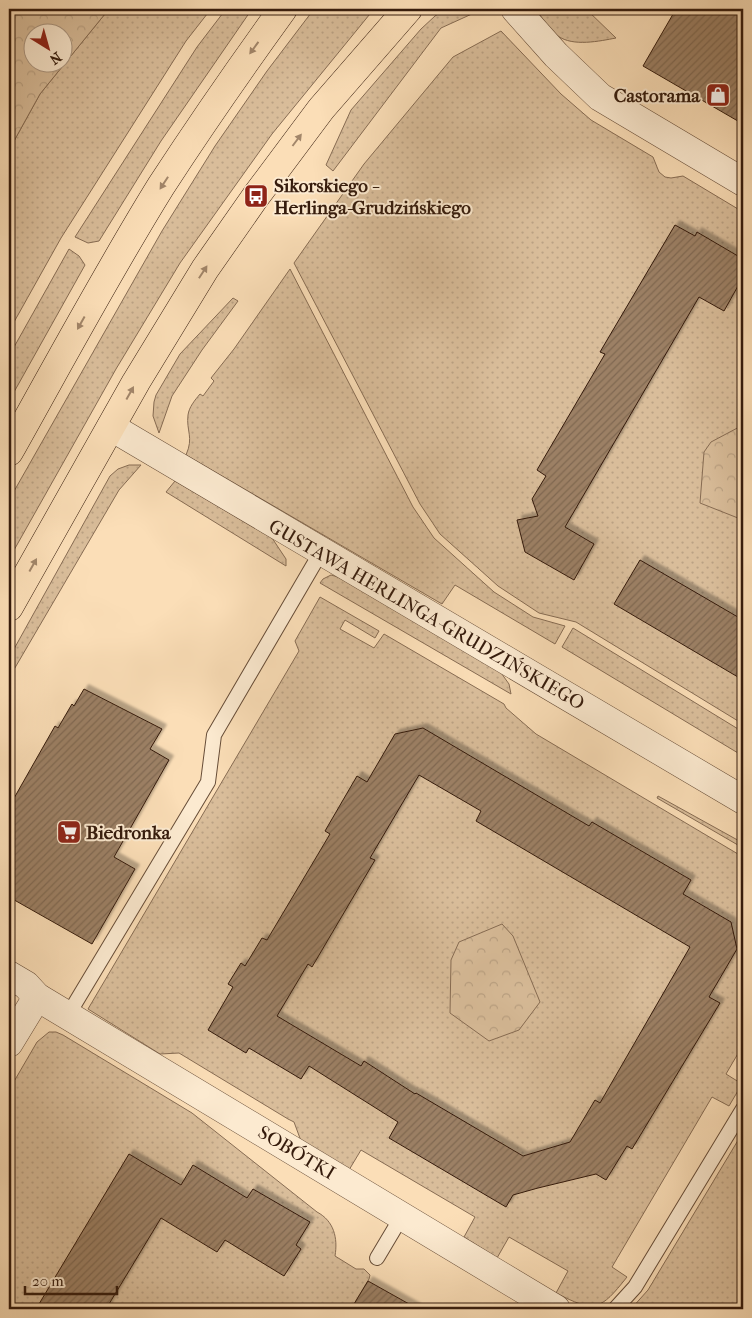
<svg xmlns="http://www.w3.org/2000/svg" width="752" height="1318" font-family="'IM FELL French Canon',serif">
  <defs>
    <pattern id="grass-dots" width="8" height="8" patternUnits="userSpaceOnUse" patternTransform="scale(1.25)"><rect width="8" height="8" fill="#d9bd9a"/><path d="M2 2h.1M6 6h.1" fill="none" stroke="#bba284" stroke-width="1.8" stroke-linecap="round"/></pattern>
    <pattern id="forest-crowns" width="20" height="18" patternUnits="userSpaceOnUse" patternTransform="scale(1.25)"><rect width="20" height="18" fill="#d9bd9a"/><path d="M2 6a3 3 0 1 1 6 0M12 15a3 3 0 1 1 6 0" fill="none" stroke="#bba284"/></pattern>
    <pattern id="building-hatch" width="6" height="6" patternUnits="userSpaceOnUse" patternTransform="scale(1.25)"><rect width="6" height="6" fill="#9c8065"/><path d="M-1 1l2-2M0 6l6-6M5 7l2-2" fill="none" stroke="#806852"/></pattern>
    <filter id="shadow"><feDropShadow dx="4.5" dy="-4.5" stdDeviation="1" flood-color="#0004"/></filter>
  </defs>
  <rect width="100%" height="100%" fill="#fbdeb7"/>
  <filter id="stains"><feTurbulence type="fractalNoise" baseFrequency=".004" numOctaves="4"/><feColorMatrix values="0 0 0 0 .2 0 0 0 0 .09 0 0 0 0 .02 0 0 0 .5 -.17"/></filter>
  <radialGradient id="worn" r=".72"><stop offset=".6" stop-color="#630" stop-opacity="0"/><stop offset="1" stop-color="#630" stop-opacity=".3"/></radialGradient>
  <g fill="url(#grass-dots)" stroke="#876c53">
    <polygon points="109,9 211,9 186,41 61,238 9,331 9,150 40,94"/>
    <polygon points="226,9 252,9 161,141 99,241 88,243 75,237 197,47"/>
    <polygon points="314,9 374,9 272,134 180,263 116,369 9,559 9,500 162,231 215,146 267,71"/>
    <polygon points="446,9 477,9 474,13 441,28 333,171 326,165 351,110 421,29 435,16"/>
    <path d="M536,9H586L616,38C600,41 573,47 558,36C549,29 542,18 536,9Z"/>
    <polygon points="501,31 561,94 591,120 653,157 659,172 665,177 671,178 683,176 743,212 743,724 576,622 539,613 498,586 440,534 420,504 294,263 364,164 453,57"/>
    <polygon points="69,249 79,256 85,265 9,401 9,356"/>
    <path d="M290,269L413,507L434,538L494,592L533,617L565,626L555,644L455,585L442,604L186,455C194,437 186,431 188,415C189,407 195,400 200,394L203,396L214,381L211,378L234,349Z"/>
    <polygon points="233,298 238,301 202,350 172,396 159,433 153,416 154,402 156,395 180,354"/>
    <polygon points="129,465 141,465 119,490 9,678 9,658 110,476 118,469"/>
    <polygon points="175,481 272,538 286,559 286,566 166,492"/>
    <polygon points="331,575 338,577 499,670 509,684 511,694 320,583 323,579"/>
    <path d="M320,597L379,631L375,638L345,620L340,629L374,648L384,634L504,704L506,708L536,734L743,857V1045L726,1074L742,1084L729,1106L712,1097L612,1267L627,1277C600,1311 595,1313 556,1293L568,1271L509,1237L497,1258L464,1237L475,1217L361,1150L349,1170L301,1141L294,1122L288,1119L179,1053L160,1054L88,1009L299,651L295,641Z"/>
    <polygon points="573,628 743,732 743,756 562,647"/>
    <polygon points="658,796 743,843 743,848 657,798"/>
    <path d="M49,1032H56L63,1035L192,1113L317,1212C334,1221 338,1238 335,1256L356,1269H364L370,1275L369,1279L351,1309H9V1090L37,1042Z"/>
    <polygon points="743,1132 743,1309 631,1309 648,1290"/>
  </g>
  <g fill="url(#forest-crowns)" stroke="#876c53" fill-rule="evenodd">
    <path d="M9,9H109L40,94L9,150ZM32,32H62V62H32Z"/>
    <polygon points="743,425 743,520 700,503 704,452 711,442"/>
    <polygon points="502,924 513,936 540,1002 519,1030 489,1041 450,1013 451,960 459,942"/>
  </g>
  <g fill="url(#building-hatch)" stroke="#351b0c" fill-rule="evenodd" filter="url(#shadow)">
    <polygon points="676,9 743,9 743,124 643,66"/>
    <polygon points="675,225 695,236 697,232 743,259 743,277 724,311 699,297 565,527 594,544 574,580 525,552 517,520 538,516 532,499 546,476 537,470 605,354 600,352"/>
    <polygon points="640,560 743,620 743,680 614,604"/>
    <polygon points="84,689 162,729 150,749 169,760 114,857 135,869 92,944 9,897 9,807 55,726 58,728 72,704 74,706"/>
    <path d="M423,728L589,826L592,822L691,880L683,894L731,922L737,949L709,997L720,1003L632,1149L627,1146L606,1180L596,1174L538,1188L513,1195L506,1207L389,1138L398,1122L309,1066L301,1079L249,1048L246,1053L208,1030L233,987L228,984L241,963L245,966L262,938L267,940L330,834L325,831L357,776L367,782L395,734ZM419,775L481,811L476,821L690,947L600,1103L595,1100L570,1142L523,1156L416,1093L415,1094L364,1061L361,1066L277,1016L308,964L312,967L375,860L370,858Z"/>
    <polygon points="129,1154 181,1185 193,1165 247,1198 253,1189 310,1222 296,1245 301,1249 284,1276 225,1240 217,1252 161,1218 106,1309 36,1309"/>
    <polygon points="368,1281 418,1309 351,1309"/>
  </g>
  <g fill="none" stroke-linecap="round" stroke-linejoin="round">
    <defs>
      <g id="service">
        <polyline points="68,1015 208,782 214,735 321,552"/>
        <polyline points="377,1258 402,1216"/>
        <polyline points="615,1309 635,1287 743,1109"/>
      </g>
      <g id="minor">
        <polyline points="515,9 556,55 600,97 743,182"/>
        <polyline points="111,427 743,800"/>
        <polyline points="9,975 26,985 37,997 556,1309"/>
        <polyline points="9,1043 37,997"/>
      </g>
      <g id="primary">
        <path d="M9,452C59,363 107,273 161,186C200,126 241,67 283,9"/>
        <polyline points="9,607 136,382 205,269 256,196 321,109 408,9"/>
      </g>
    </defs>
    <use href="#service" stroke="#664c37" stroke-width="16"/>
    <use href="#minor" stroke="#664c37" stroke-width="29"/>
    <use href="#primary" stroke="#351b0c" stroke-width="29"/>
    <use href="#service" stroke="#fcead0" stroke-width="14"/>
    <use href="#minor" stroke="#fcead0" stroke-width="28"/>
    <use href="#primary" stroke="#fbdeb7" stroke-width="28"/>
  </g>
  <defs><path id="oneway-solid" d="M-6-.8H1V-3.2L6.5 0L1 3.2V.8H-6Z" transform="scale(1.25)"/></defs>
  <g fill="#a2866a">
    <use href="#oneway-solid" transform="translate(254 48) rotate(126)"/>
    <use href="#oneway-solid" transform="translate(297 140) rotate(-53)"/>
    <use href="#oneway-solid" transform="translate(164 183) rotate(123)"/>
    <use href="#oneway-solid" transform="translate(203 272) rotate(-57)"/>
    <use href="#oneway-solid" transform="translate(81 323) rotate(119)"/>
    <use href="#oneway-solid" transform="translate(130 393) rotate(-61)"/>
    <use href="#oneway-solid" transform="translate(33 565) rotate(-61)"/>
  </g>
  <defs>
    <symbol id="shop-square" viewBox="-11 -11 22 22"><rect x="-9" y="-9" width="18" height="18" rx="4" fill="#8f2418" stroke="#fcead0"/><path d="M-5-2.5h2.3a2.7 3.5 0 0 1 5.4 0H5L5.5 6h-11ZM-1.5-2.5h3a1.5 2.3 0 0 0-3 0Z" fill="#fff"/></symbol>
    <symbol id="bus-square" viewBox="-11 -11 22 22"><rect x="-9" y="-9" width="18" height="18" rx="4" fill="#8f2418" stroke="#fcead0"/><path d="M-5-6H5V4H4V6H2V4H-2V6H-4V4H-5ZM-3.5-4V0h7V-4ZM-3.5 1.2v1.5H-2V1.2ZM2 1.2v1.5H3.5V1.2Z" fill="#fff"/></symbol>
    <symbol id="supermarket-square" viewBox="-11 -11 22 22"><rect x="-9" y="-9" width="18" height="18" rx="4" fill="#8f2418" stroke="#fcead0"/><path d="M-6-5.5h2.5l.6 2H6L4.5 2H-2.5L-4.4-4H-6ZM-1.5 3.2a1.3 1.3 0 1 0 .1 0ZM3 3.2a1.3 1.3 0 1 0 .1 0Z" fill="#fff"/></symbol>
  </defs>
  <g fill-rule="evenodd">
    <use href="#shop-square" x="704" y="81" width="28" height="28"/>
    <use href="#bus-square" x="242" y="182" width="28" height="28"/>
    <use href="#supermarket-square" x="55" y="818" width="28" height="28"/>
  </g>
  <g text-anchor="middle" stroke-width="4" stroke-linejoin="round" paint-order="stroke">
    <g font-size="19" font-weight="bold" fill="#351b0c" stroke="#fcead0" text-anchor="start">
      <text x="700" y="102" text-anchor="end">Castorama</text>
      <text x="274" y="192">Sikorskiego -<tspan x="274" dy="22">Herlinga-Grudzińskiego</tspan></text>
      <text x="86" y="839">Biedronka</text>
    </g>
    <g font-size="19" fill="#351b0c" stroke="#fcead0">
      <text transform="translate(427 614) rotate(30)" y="7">GUSTAWA HERLINGA-GRUDZIŃSKIEGO</text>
      <text transform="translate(297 1152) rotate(31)" y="7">SOBÓTKI</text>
    </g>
  </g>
  <rect width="752" height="1318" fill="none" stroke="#fbdeb7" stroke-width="30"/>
  <rect x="10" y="10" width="732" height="1298" fill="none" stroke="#351b0c" stroke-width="2.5"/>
  <rect x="15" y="15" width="722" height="1288" fill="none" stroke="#351b0c"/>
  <g transform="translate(48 48) rotate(143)"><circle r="24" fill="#fcead0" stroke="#ac9782"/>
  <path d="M0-4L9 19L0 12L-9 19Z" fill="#8f2418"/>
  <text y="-8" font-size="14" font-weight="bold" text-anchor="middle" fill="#351b0c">N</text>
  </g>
  <path d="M25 1286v8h92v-8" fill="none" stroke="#351b0c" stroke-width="2.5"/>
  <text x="32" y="1286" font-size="15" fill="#351b0c" stroke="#fcead0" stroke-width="4" paint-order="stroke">20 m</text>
  <rect width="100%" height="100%" filter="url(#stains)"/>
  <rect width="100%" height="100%" fill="url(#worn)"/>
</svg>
